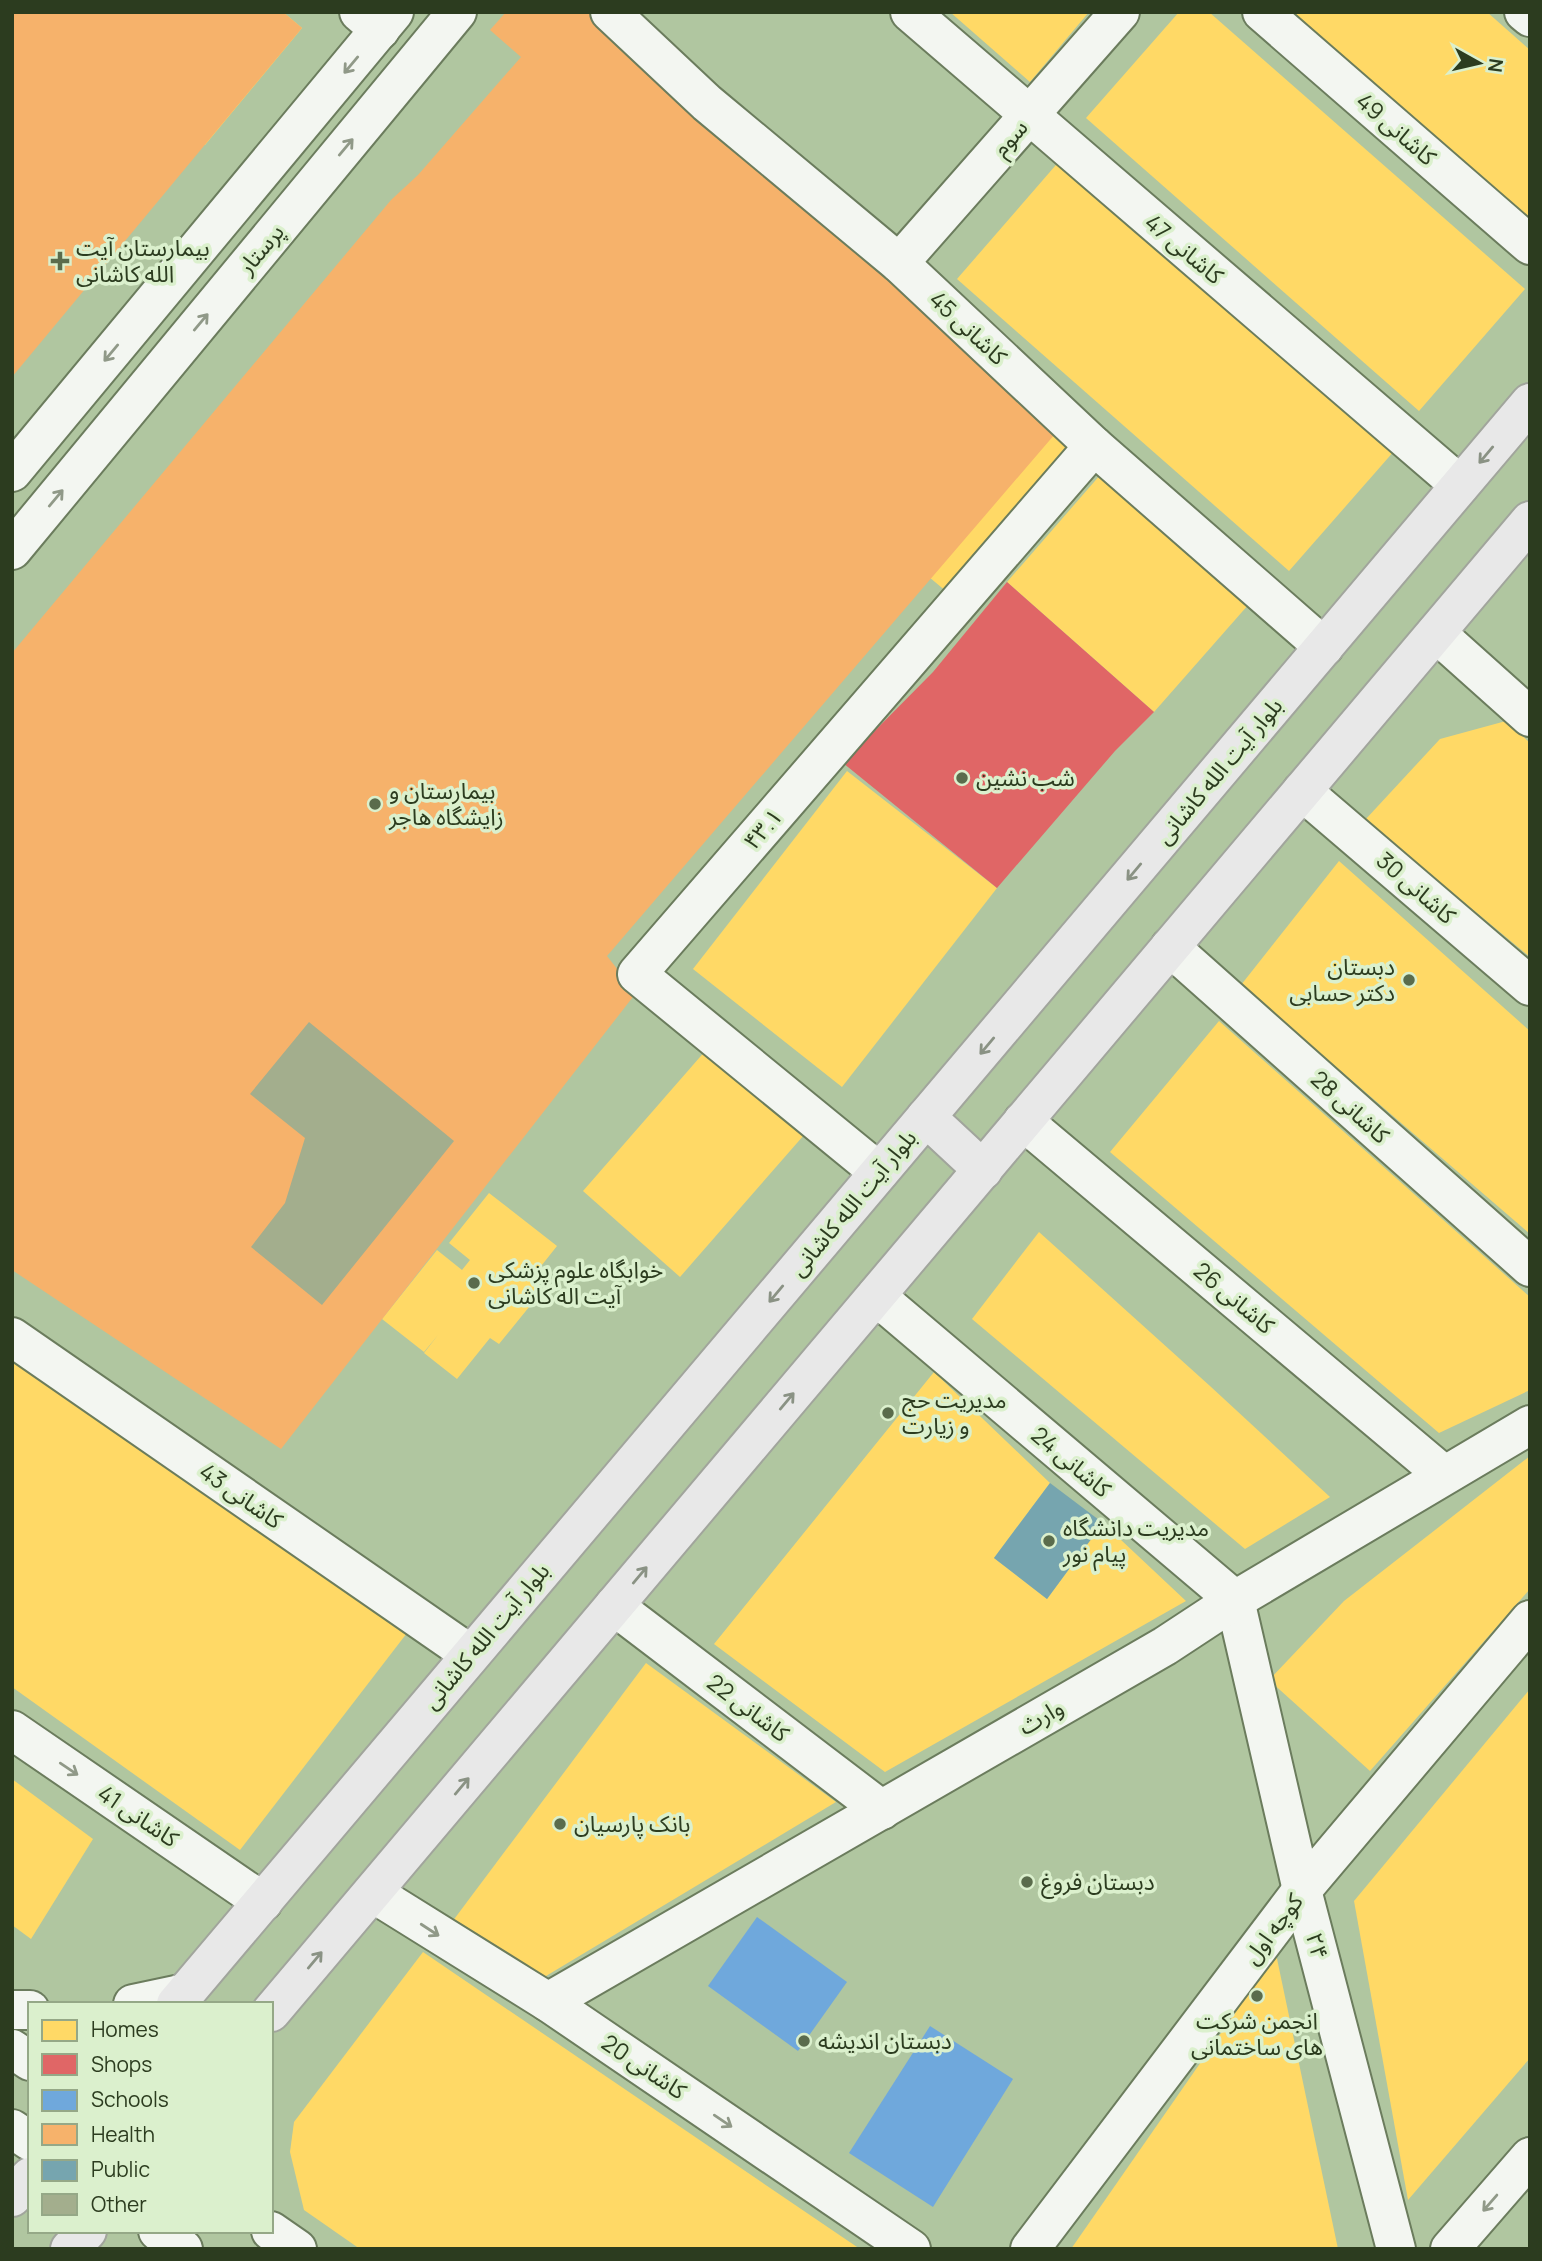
<svg xmlns="http://www.w3.org/2000/svg" width="1542" height="2261" font-family="Manrope,'Noto Sans Arabic',sans-serif">
  <rect width="100%" height="100%" fill="#b0c6a0"/>
  <g fill="#ffd966">
    <polygon points="18,12 76,12 100,252 12,260 12,163 32,161"/>
    <polygon points="168,12 185,12 213,33 236,12 283,12 302,28 205,145 163,110 174,89 134,58"/>
    <polygon points="950,12 1089,12 1030,82"/>
    <polygon points="1179,12 1209,12 1525,289 1419,411 1086,118"/>
    <polygon points="1243,12 1487,12 1530,50 1530,264"/>
    <polygon points="1062,158 1395,450 1289,571 957,279"/>
    <polygon points="978,343 1071,445 947,592 893,547 807,651 717,572 805,471 837,498"/>
    <polygon points="1101,474 1249,604 1154,712 1007,582"/>
    <polygon points="1506,721 1530,743 1530,957 1365,820 1440,739"/>
    <polygon points="847,771 997,888 842,1087 693,969"/>
    <polygon points="1339,861 1530,1031 1530,1234 1241,985"/>
    <polygon points="1219,1021 1530,1297 1530,1390 1439,1433 1110,1152"/>
    <polygon points="707,1049 804,1135 680,1277 583,1191"/>
    <polygon points="489,1193 557,1246 534,1275 542,1291 499,1344 490,1338 457,1379 424,1353 438,1335 424,1352 382,1319 437,1250 462,1270 470,1260 449,1243"/>
    <polygon points="1039,1232 1210,1386 1330,1497 1245,1549 972,1319"/>
    <polygon points="264,1273 330,1323 270,1404 204,1354"/>
    <polygon points="12,1359 407,1633 240,1850 12,1687"/>
    <polygon points="934,1372 1050,1483 994,1558 1047,1599 1103,1523 1186,1601 885,1772 714,1644"/>
    <polygon points="1530,1456 1530,1589 1370,1771 1269,1680 1344,1601"/>
    <polygon points="646,1663 836,1802 541,1979 452,1922"/>
    <polygon points="1530,1689 1530,2058 1408,2200 1354,1901"/>
    <polygon points="12,1779 93,1839 31,1939 12,1925"/>
    <polygon points="423,1952 860,2249 360,2249 304,2210 290,2152 294,2122"/>
    <polygon points="1276,1954 1338,2249 1071,2249"/>
  </g>
  <polygon fill="#e06666" points="1007,582 1154,712 1115,751 997,888 843,763 933,672"/>
  <g fill="#6fa8dc">
    <polygon points="757,1917 847,1982 798,2051 708,1986"/>
    <polygon points="930,2026 1013,2079 933,2207 849,2153"/>
  </g>
  <g fill="#f6b26b">
    <polygon points="12,12 283,12 302,28 12,377"/>
    <polygon points="506,12 604,12 1061,427 607,956 636,993 281,1449 12,1270 12,653 391,200 418,175 521,57 490,30"/>
  </g>
  <polygon fill="#76a5af" points="1050,1483 1103,1523 1047,1599 994,1558"/>
  <polygon fill="#a3ae8d" points="309,1022 454,1141 322,1305 251,1247 285,1203 305,1138 250,1094"/>
  <g fill="none" stroke-linecap="round" stroke-linejoin="round">
    <defs>
      <g id="street">
        <polyline points="359,12 380,30"/>
        <polyline points="610,12 707,103 899,263 1094,446 1324,647"/>
        <polyline points="910,12 1460,485"/>
        <polyline points="1262,12 1530,245"/>
        <polyline points="1524,12 1530,17"/>
        <polyline points="899,263 1120,12"/>
        <polyline points="1436,633 1530,717"/>
        <polyline points="1302,791 1530,986"/>
        <polyline points="1170,947 1530,1267"/>
        <polyline points="1023,1121 1444,1475"/>
        <polyline points="879,1172 637,974 1094,446"/>
        <polyline points="876,1296 1235,1600 1302,1890 1396,2249"/>
        <polyline points="12,1337 470,1654"/>
        <polyline points="614,1606 882,1810"/>
        <polyline points="12,1730 263,1902"/>
        <polyline points="373,1893 548,2002 911,2249"/>
        <polyline points="548,2002 1165,1646 1235,1600 1530,1425"/>
        <polyline points="1030,2249 1302,1890 1530,1620"/>
      </g>
      <g id="secondary">
        <polyline points="12,472 394,12"/>
        <polyline points="12,550 457,12"/>
        <polyline points="133,2004 185,1993"/>
        <polyline points="12,2010 30,2010"/>
        <polyline points="12,2049 30,2061"/>
        <polyline points="12,2129 30,2141"/>
        <polyline points="158,2231 183,2249"/>
        <polyline points="271,2231 297,2249"/>
        <polyline points="1450,2249 1530,2157"/>
      </g>
      <g id="primary">
        <polyline points="926,1117 983,1170"/>
        <polyline points="176,2004 1530,403"/>
        <polyline points="271,2012 1530,521"/>
        <polyline points="12,2197 30,2177"/>
        <polyline points="70,2249 87,2231"/>
      </g>
    </defs>
    <use href="#street" stroke="#6b7c5d" stroke-width="42"/>
    <use href="#secondary" stroke="#6b7c5d" stroke-width="42"/>
    <use href="#primary" stroke="#a1a59c" stroke-width="42"/>
    <use href="#street" stroke="#f3f6f1" stroke-width="38"/>
    <use href="#secondary" stroke="#f3f6f1" stroke-width="38"/>
    <use href="#primary" stroke="#e8e8e8" stroke-width="38"/>
  </g>
  <defs><path id="oneway-shaft" d="M-6 0H5M1.5-3L5.5 0L1.5 3" fill="none" stroke-width="1.6" stroke-linecap="round" stroke-linejoin="round" transform="scale(1.75)"/></defs>
  <g stroke="#909988">
    <use href="#oneway-shaft" transform="translate(351 65) rotate(130)"/>
    <use href="#oneway-shaft" transform="translate(346 147) rotate(-50)"/>
    <use href="#oneway-shaft" transform="translate(201 322) rotate(-50)"/>
    <use href="#oneway-shaft" transform="translate(111 353) rotate(130)"/>
    <use href="#oneway-shaft" transform="translate(56 498) rotate(-50)"/>
    <use href="#oneway-shaft" transform="translate(69 1769) rotate(34)"/>
    <use href="#oneway-shaft" transform="translate(430 1930) rotate(33)"/>
    <use href="#oneway-shaft" transform="translate(723 2121) rotate(34)"/>
    <use href="#oneway-shaft" transform="translate(1490 2203) rotate(131)"/>
  </g>
  <g stroke="#8a9284">
    <use href="#oneway-shaft" transform="translate(1486 455) rotate(130)"/>
    <use href="#oneway-shaft" transform="translate(1134 872) rotate(130)"/>
    <use href="#oneway-shaft" transform="translate(987 1046) rotate(130)"/>
    <use href="#oneway-shaft" transform="translate(776 1294) rotate(130)"/>
    <use href="#oneway-shaft" transform="translate(787 1401) rotate(-50)"/>
    <use href="#oneway-shaft" transform="translate(640 1575) rotate(-50)"/>
    <use href="#oneway-shaft" transform="translate(462 1786) rotate(-50)"/>
    <use href="#oneway-shaft" transform="translate(315 1960) rotate(-50)"/>
  </g>
  <g fill="#5a6c4c" stroke="#dbf0cd" stroke-width="2.5">
    <path d="M56.5 250.5h7v7h7v7h-7v7h-7v-7h-7v-7h7z"/>
    <circle cx="962" cy="778" r="7"/>
    <circle cx="375" cy="804" r="7"/>
    <circle cx="1409" cy="980" r="7"/>
    <circle cx="474" cy="1283" r="7"/>
    <circle cx="888" cy="1413" r="7"/>
    <circle cx="1049" cy="1541" r="7"/>
    <circle cx="560" cy="1824" r="7"/>
    <circle cx="1027" cy="1882" r="7"/>
    <circle cx="1257" cy="1996" r="7"/>
    <circle cx="804" cy="2041" r="7"/>
  </g>
  <g text-anchor="middle" stroke-width="7" stroke-linejoin="round" paint-order="stroke">
    <g font-size="23" fill="#2c3c1f" stroke="#dbf0cd">
      <text transform="translate(1396 129) rotate(41)" y="8">کاشانی 49</text>
      <text transform="translate(1010 138) rotate(-49)" y="8">سوم</text>
      <text transform="translate(261 249) rotate(-50)" y="8">پرستار</text>
      <text transform="translate(1184 249) rotate(40)" y="8">کاشانی 47</text>
      <text transform="translate(968 328) rotate(43)" y="8">کاشانی 45</text>
      <text transform="translate(1219 771) rotate(-50)" y="8">بلوار آیت الله کاشانی</text>
      <text transform="translate(763 829) rotate(-49)" y="8">۴۳.۱</text>
      <text transform="translate(1416 888) rotate(41)" y="8">کاشانی 30</text>
      <text transform="translate(1350 1107) rotate(42)" y="8">کاشانی 28</text>
      <text transform="translate(853 1203) rotate(-50)" y="8">بلوار آیت الله کاشانی</text>
      <text transform="translate(1234 1298) rotate(40)" y="8">کاشانی 26</text>
      <text transform="translate(1071 1462) rotate(40)" y="8">کاشانی 24</text>
      <text transform="translate(241 1496) rotate(35)" y="8">کاشانی 43</text>
      <text transform="translate(486 1636) rotate(-50)" y="8">بلوار آیت الله کاشانی</text>
      <text transform="translate(748 1708) rotate(37)" y="8">کاشانی 22</text>
      <text transform="translate(1041 1717) rotate(-30)" y="8">وارث</text>
      <text transform="translate(138 1816) rotate(34)" y="8">کاشانی 41</text>
      <text transform="translate(1273 1929) rotate(-53)" y="8">کوچه اول</text>
      <text transform="translate(1317 1946) rotate(75)" y="8">۲۴</text>
      <text transform="translate(644 2067) rotate(34)" y="8">کاشانی 20</text>
    </g>
    <g font-size="23" fill="#2c3c1f" stroke="#dbf0cd" text-anchor="start">
      <text x="76" y="256">بیمارستان آیت<tspan x="76" dy="26">الله کاشانی</tspan></text>
      <text x="976" y="786">شب نشین</text>
      <text x="389" y="799">بیمارستان و<tspan x="389" dy="26">زایشگاه هاجر</tspan></text>
      <text x="1395" y="975" text-anchor="end">دبستان<tspan x="1395" dy="26">دکتر حسابی</tspan></text>
      <text x="488" y="1278">خوابگاه علوم پزشکی<tspan x="488" dy="26">آیت اله کاشانی</tspan></text>
      <text x="902" y="1408">مدیریت حج<tspan x="902" dy="26">و زیارت</tspan></text>
      <text x="1063" y="1536">مدیریت دانشگاه<tspan x="1063" dy="26">پیام نور</tspan></text>
      <text x="574" y="1832">بانک پارسیان</text>
      <text x="1041" y="1890">دبستان فروغ</text>
      <text x="1257" y="2029" text-anchor="middle">انجمن شرکت<tspan x="1257" dy="26">های ساختمانی</tspan></text>
      <text x="818" y="2049">دبستان اندیشه</text>
    </g>
  </g>
  <rect width="1542" height="2261" fill="none" stroke="#2c3c1f" stroke-width="28"/>
  <rect x="28" y="2002" width="245" height="231" fill="#dbf0cd" stroke="#95a887" stroke-width="2"/>
  <rect x="42" y="2020" width="35" height="21" fill="#ffd966" stroke="#95a887" stroke-width="2"/>
  <text x="91" y="2037" font-size="21" fill="#2c3c1f">Homes</text>
  <rect x="42" y="2054" width="35" height="21" fill="#e06666" stroke="#95a887" stroke-width="2"/>
  <text x="91" y="2072" font-size="21" fill="#2c3c1f">Shops</text>
  <rect x="42" y="2090" width="35" height="21" fill="#6fa8dc" stroke="#95a887" stroke-width="2"/>
  <text x="91" y="2107" font-size="21" fill="#2c3c1f">Schools</text>
  <rect x="42" y="2124" width="35" height="21" fill="#f6b26b" stroke="#95a887" stroke-width="2"/>
  <text x="91" y="2142" font-size="21" fill="#2c3c1f">Health</text>
  <rect x="42" y="2160" width="35" height="21" fill="#76a5af" stroke="#95a887" stroke-width="2"/>
  <text x="91" y="2177" font-size="21" fill="#2c3c1f">Public</text>
  <rect x="42" y="2194" width="35" height="21" fill="#a3ae8d" stroke="#95a887" stroke-width="2"/>
  <text x="91" y="2212" font-size="21" fill="#2c3c1f">Other</text>
  <g transform="translate(1479 63) rotate(98)" stroke="#dbf0cd" stroke-width="5" paint-order="stroke">
  <path d="M0-5L12 26L0 18L-12 26Z" fill="#2c3c1f"/>
  <text y="-10" font-size="19" font-weight="bold" text-anchor="middle" fill="#2c3c1f">N</text>
  </g>
</svg>
